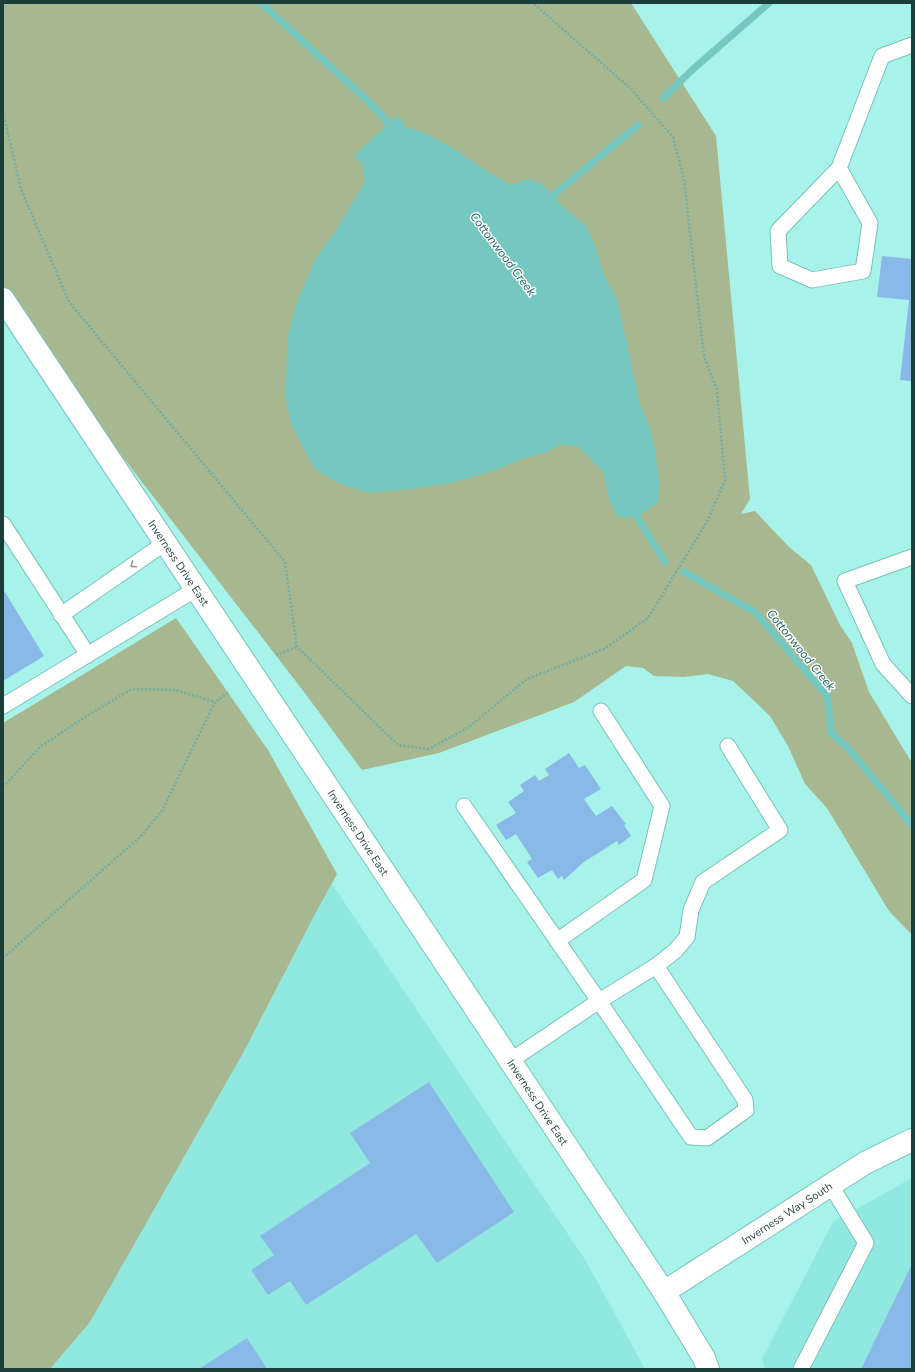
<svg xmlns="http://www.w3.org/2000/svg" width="915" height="1372" font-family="'Nunito Sans',sans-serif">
  <rect width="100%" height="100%" fill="#a7f3ea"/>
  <g fill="#91e8df">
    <polygon points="332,884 586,1261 645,1369 50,1369 90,1322"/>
    <polygon points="912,1178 912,1369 765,1369 762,1359 833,1222"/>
  </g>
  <g fill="#a7b890">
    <polygon points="3,3 631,3 716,136 750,499 741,514 755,511 789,547 811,565 840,625 852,643 869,692 912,763 912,935 889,911 827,808 805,784 788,746 770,716 733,681 708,674 684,677 654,676 643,668 626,666 574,702 439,753 362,770 301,688 3,302"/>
    <polygon points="176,618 268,750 337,874 313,918 243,1053 90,1322 50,1369 3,1369 3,723"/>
  </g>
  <path fill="#74c8bf" d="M400,117L405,127C447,137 473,166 511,185L525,180H533L543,185L564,208L586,226L596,248L604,275L617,299L640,405L648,422L656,454L659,485L658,502L637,517H618L610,503L603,472L579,447L562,444L547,452L524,458L493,471L455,482L419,488L368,493L338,483L315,469L292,426L285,396L288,336L296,304L316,258L334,233L365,182L362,164L354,156L393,119Z"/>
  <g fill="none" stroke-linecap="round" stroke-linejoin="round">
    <g stroke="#74c8bf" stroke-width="7">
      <polyline points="261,3 369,102 394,129"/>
      <polyline points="663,98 692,70 769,3"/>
      <polyline points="546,201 638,125"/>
      <polyline points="634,508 637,517 665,562"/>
      <polyline points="684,572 755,612 828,697 831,733 847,747 912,825"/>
    </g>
  </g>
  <g fill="#89bae7">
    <polygon points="882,256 912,259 912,381 900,380 909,300 877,297"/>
    <polygon points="3,589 44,656 3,681"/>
    <polygon points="569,753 579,768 585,765 601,789 584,799 596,816 612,806 626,824 624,825 631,836 619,845 617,841 584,862 564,880 562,876 558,879 552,870 538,878 527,862 532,859 516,834 506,840 496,825 516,813 508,802 524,791 520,785 535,775 539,781 549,775 545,769"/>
    <polygon points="429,1082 514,1212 437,1263 416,1234 306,1305 290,1281 268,1295 251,1270 274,1255 260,1236 370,1163 350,1133"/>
    <polygon points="912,1264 912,1369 861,1369"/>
    <polygon points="247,1338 267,1369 199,1369"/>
  </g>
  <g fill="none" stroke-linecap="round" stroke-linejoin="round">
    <defs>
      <g id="service">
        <polyline points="839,168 870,223 863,271 812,280 780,266 778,231 839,168 882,56 912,45"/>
        <polyline points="3,524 88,655"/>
        <polyline points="912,557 845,581 883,664 912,696"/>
        <polyline points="61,615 165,543"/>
        <polyline points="3,706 196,589"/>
        <polyline points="464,806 599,1001 510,1061"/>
        <polyline points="557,941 644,880 662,806 601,711"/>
        <polygon points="656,966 745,1100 746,1110 707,1138 691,1137 599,1001"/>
        <polyline points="656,966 675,951 687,937 691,910 703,882 780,830 728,746"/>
        <polyline points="801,1369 866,1243 830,1184"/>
      </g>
      <g id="minor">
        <path id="s1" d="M664,1292L865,1163L912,1140"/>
      </g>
      <g id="secondary">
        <path id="s2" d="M3,299L664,1292L704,1358L708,1369"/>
      </g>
    </defs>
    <use href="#service" stroke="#78c2ba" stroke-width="17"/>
    <use href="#minor" stroke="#78c2ba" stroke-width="24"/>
    <use href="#secondary" stroke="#78c2ba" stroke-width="24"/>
    <g stroke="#72ada6" stroke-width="2.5" stroke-dasharray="2 2" stroke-linecap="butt">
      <polyline points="3,112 21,189 69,302 285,562 297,647 398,745 429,749 469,727 527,679 604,649 648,618 708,520 725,480 717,390 704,356 684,179 673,137 631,89 533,3"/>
      <polyline points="276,655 297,647"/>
      <polyline points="3,787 40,747 88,715 132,689 176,690 215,702"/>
      <polyline points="3,958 140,837 162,811 215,702 228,693"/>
    </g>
    <use href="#service" stroke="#fff" stroke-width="15"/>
    <use href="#minor" stroke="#fff" stroke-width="22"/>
    <use href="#secondary" stroke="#fff" stroke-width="22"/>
  </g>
  <defs><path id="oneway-chevron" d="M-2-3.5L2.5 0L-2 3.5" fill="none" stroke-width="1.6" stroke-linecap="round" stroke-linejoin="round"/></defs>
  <use stroke="#8e9e9c" href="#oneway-chevron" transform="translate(133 565) rotate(146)"/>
  <g text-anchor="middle" stroke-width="3" stroke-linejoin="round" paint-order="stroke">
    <g font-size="11" fill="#1d3d3a" stroke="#fff">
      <text dy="4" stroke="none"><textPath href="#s2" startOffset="317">Inverness Drive East</textPath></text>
      <text dy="4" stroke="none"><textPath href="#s2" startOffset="641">Inverness Drive East</textPath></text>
      <text dy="4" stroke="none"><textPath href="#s2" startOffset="965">Inverness Drive East</textPath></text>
      <text dy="4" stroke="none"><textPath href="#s1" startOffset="146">Inverness Way South</textPath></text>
    </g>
    <g font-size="12" font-style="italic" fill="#1f645e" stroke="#fff">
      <text transform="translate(503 254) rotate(53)" y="4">Cottonwood Creek</text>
      <text transform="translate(801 650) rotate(51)" y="4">Cottonwood Creek</text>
    </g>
  </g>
  <rect width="915" height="1372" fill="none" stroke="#1d3d3a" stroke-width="8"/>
</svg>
